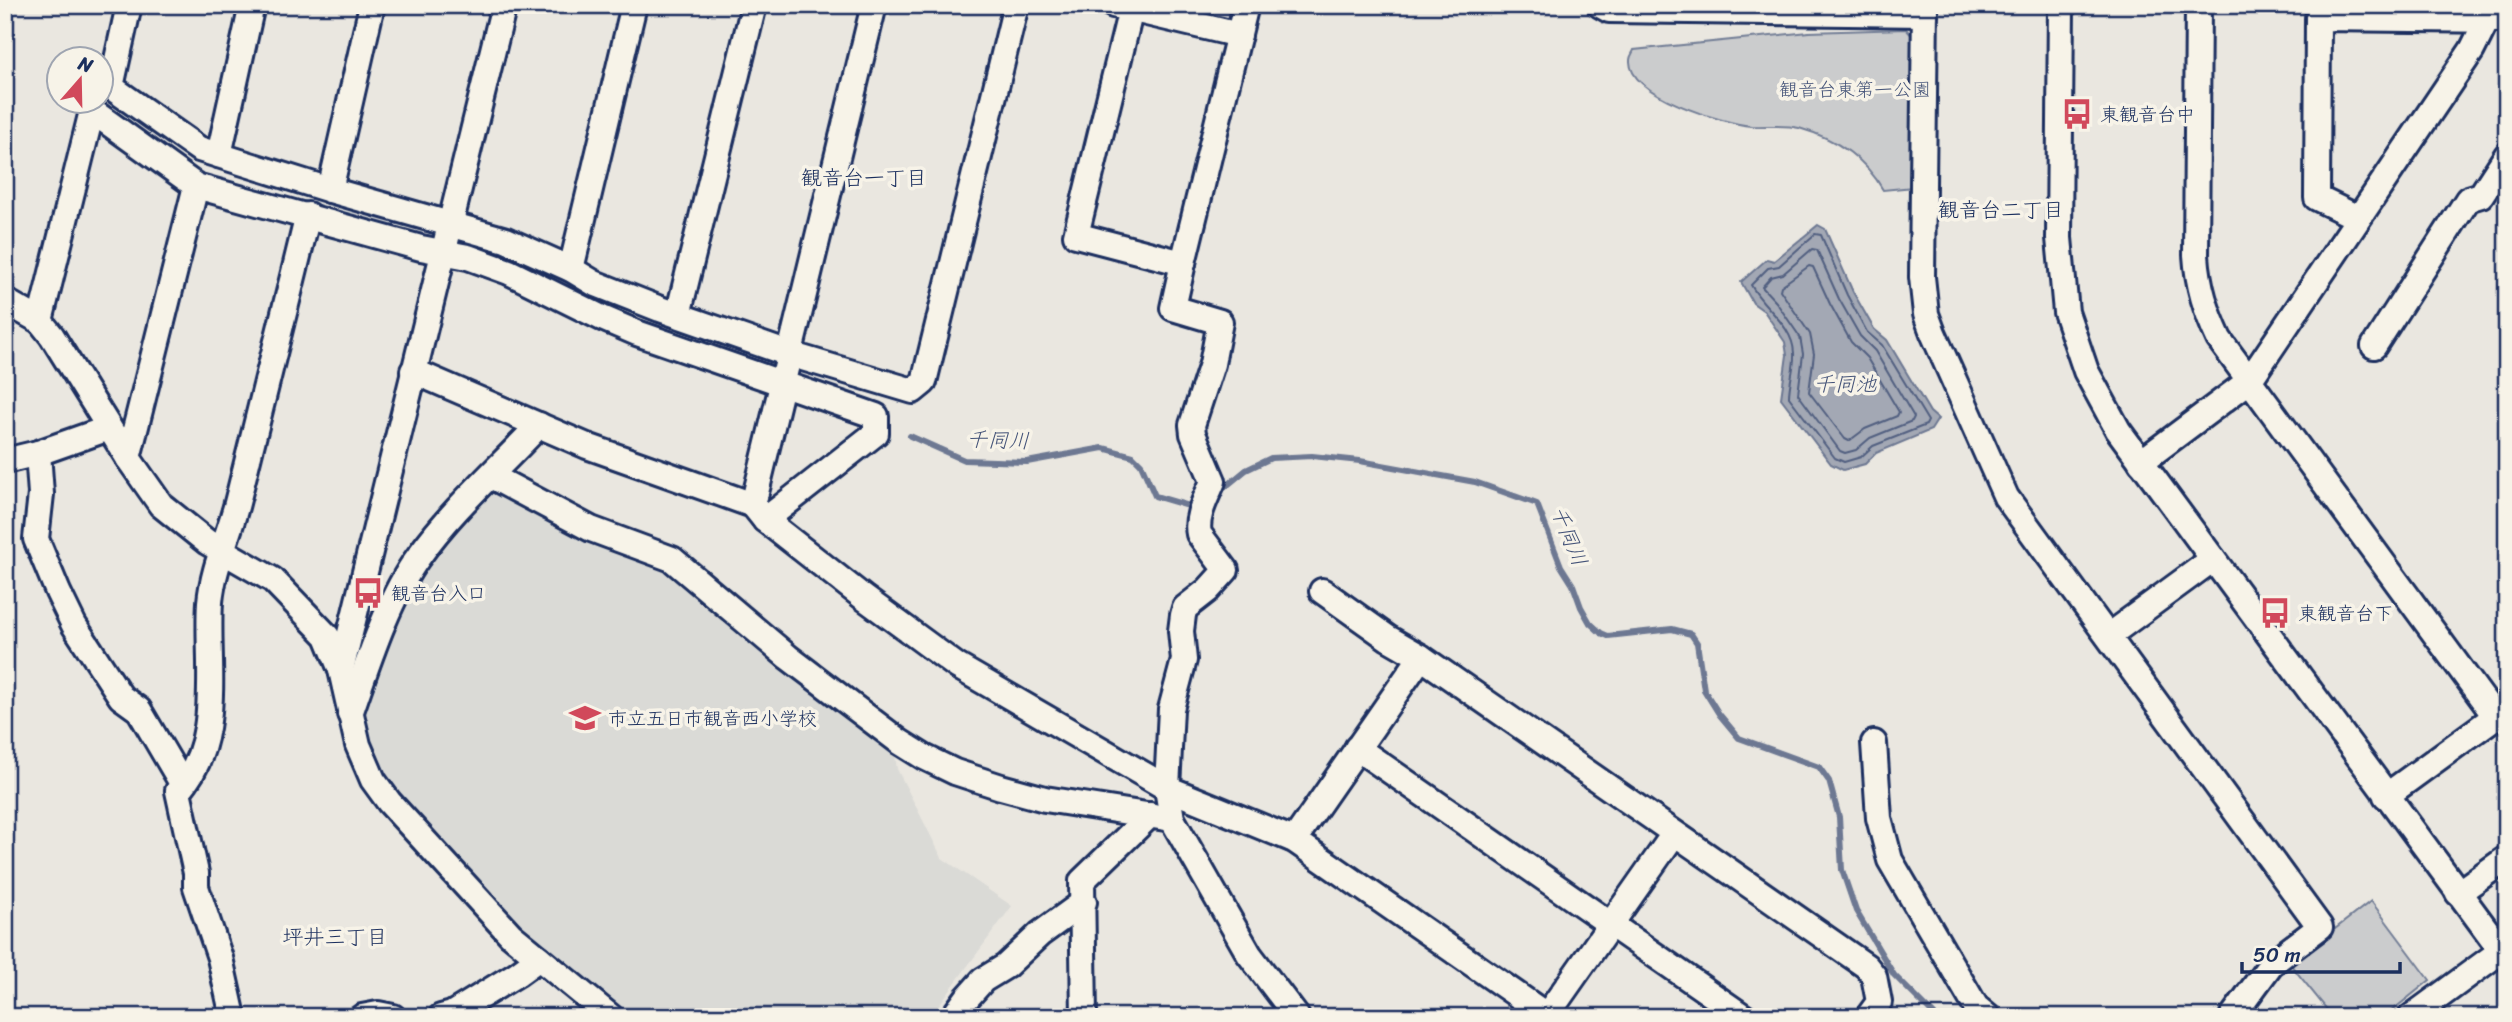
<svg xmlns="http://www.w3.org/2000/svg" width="2512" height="1022" font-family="Sriracha,'Klee One',sans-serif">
  <rect width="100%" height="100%" fill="#eae7e0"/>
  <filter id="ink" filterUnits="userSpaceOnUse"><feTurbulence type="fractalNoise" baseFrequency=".0143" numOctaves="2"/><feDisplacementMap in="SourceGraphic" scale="14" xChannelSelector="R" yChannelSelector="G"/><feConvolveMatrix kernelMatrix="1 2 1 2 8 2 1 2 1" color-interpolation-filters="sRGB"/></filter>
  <g filter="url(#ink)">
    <polygon fill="#dadad6" points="498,491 663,563 894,748 897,769 942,858 1012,906 930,1017 630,1017 529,934 419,818 389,783 380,770 371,744 367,727 366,702 409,584 478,500 491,492"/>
    <g fill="#cbcccd" stroke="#737e96" stroke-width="2">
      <path d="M1906,29L1914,38L1913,187L1883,190C1865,158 1834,138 1799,128C1785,124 1766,127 1751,126C1724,123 1628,96 1630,60C1630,56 1633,53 1634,50L1809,32Z"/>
      <polygon points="2371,901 2430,980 2384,1017 2333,1017 2290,964"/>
    </g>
    <polygon fill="#a3a8b4" stroke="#6d7892" stroke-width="2" points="1818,225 1825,229 1853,292 1874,329 1887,340 1930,412 1938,419 1931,430 1876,453 1865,464 1843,470 1831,464 1781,398 1787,355 1785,342 1764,311 1753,303 1741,282 1767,259 1774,261"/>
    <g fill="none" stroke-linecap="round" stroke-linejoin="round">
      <g stroke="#515f80" stroke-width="2">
        <path d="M1815,234L1821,235L1847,295L1867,332L1882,345L1928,421L1926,425L1873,446L1861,457L1844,462L1835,458L1789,397C1789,382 1795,367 1794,353C1793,325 1763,308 1751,285L1768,268L1779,266Z"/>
        <polygon points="1812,249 1817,250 1839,299 1860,336 1875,351 1914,417 1912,421 1870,438 1856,450 1845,453 1840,451 1798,394 1803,354 1800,337 1776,302 1762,287 1771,277 1783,274"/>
        <polygon points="1809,266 1813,267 1830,304 1851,342 1867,358 1899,412 1897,416 1865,429 1849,441 1845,439 1809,392 1814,354 1810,334 1780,290 1781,286"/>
      </g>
      <g stroke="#6d7892" stroke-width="6">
        <polyline points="910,436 964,460 1027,462 1103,448 1133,456 1141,464 1155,496 1189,506 1196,504"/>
        <polyline points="1218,493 1246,470 1271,458 1312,456 1360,461 1475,482 1537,504 1561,566 1573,585 1581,607 1590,623 1601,633 1608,636 1672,629 1691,634 1697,643 1704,690 1719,714 1739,738 1819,767 1829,781 1839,817 1842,870 1856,911 1894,975 1936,1017"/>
      </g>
      <defs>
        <g id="minor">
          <polyline points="129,5 111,87 199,149 330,190 506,240 571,269 594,283 660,309 789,354 913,391 924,382 1016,5"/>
          <polyline points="1113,5 1239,35"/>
          <polyline points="1132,5 1076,235 1183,263 1246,5"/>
          <polyline points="1600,5 1609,10 1925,14"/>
          <polyline points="1925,5 1922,277 1926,314 1933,333 2006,497 2320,927 2271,964 2232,1017"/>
          <polyline points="2061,5 2059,238 2066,312 2086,371 2118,430 2507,958"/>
          <path d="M2198,5L2196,255C2198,286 2206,311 2219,339L2495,716"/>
          <polyline points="219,155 252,5"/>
          <polyline points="330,190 372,5"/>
          <polyline points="2358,218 2317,198 2318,18 2507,20"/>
          <path d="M1183,263L1173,308L1220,322L1212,364L1192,425L1193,434L1213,481C1207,497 1195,516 1199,534L1226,570L1208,590L1185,608L1183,615L1181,631L1184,660L1171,709L1167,788L1172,819L1249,954L1297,1017"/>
          <polyline points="571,269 634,5"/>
          <polyline points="5,301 40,321 52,336 128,458 161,505 207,542 273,580 327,636 341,670 358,745 373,780 389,802 511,935 611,1017"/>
          <polyline points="678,315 754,5"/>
          <polyline points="40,321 92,111 196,186 421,248 468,257 509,272 602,318 637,333 876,416 876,433 765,520"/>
          <polyline points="2374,346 2468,199 2481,195 2507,155"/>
          <polyline points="413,371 587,446 753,505 765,520 863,597 957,666 1167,788 1294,840 1549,1017"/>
          <polyline points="38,453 41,494 36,539 58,592 74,625 121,697 139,710 183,785"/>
          <polyline points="128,458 196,186"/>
          <polyline points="5,461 38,453 109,428"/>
          <polyline points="2141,462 2249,381 2472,50 2487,20"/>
          <polyline points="491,476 591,529 672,559 788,657 900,742 924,757 955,772 1001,787 1045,799 1172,819"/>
          <polyline points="753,505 874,5"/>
          <polyline points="2108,636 2213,559"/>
          <polyline points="1421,657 1866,966 1874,976 1879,1002 1868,1017"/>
          <polyline points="341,670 504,5"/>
          <path d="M350,714C367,665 388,598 419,556C453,508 499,468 539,425"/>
          <polyline points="1874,743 1879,818 1890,860 1976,1007 1988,1017"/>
          <polyline points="1357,748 1744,1017"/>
          <polyline points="2386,796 2507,708"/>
          <polyline points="1294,840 1421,657 1388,638 1322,591"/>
          <polyline points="2458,893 2507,858"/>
          <polyline points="1547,1015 1674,834"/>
          <path d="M233,1017L220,958L196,887V873L178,791C224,743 206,662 210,602C213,567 230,533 238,499C261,405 285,310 308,215"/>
          <polyline points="362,1017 378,1014 393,1017"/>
          <polyline points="441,1017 452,1014 517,974 539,958"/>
          <polyline points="953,1017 967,998 983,980 1006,966 1040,934 1084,902"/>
          <polyline points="1084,1017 1082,881 1150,815"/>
          <polyline points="2411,1017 2501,951"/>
        </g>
      </defs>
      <use href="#minor" stroke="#1b2f5e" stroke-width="30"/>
      <use href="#minor" stroke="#f7f3e8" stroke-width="24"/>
    </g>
  </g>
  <defs>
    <symbol id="bus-bare" viewBox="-9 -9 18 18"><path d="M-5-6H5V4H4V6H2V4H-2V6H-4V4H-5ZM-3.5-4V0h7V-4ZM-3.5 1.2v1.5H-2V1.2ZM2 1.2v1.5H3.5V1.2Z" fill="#d1495b" stroke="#f7f3e8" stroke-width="2.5" paint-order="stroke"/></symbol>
    <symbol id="school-bare" viewBox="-9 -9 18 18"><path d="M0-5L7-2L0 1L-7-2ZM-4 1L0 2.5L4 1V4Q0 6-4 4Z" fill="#d1495b" stroke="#f7f3e8" stroke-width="2.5" paint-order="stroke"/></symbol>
  </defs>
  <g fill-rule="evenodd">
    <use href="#bus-bare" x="2055" y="92" width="44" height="44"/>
    <use href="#bus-bare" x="346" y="571" width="44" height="44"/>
    <use href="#bus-bare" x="2253" y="591" width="44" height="44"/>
    <use href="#school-bare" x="563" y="696" width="44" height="44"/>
  </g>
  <g text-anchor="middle" stroke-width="7" stroke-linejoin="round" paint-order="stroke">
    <g font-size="19" fill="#47567a" stroke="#f7f3e8">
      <text x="1855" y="96">観音台東第一公園</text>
    </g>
    <g font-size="19" fill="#1b2f5e" stroke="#f7f3e8" text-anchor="start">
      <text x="2100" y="121">東観音台中</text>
      <text x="391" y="600">観音台入口</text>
      <text x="2298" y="620">東観音台下</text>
      <text x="608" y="725">市立五日市観音西小学校</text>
    </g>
    <g font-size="21" fill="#1b2f5e" stroke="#f7f3e8">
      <text x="864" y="185">観音台一丁目</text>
      <text x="2001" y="217">観音台二丁目</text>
      <text x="335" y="944">坪井三丁目</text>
    </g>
    <g font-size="21" font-style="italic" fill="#445378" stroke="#f7f3e8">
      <text x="1845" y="391">千同池</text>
      <text transform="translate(998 440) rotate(2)" y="7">千同川</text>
      <text transform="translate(1569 536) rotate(68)" y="7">千同川</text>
    </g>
  </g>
  <rect width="2512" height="1022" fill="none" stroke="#f7f3e8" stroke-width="28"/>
  <rect x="14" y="14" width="2484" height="994" fill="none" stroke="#1b2f5e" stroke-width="2.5" filter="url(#ink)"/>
  <g transform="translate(80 80) rotate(20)"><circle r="33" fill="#f7f3e8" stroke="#9fa5b1" stroke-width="2"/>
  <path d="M0-5L12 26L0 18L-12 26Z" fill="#d1495b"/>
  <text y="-10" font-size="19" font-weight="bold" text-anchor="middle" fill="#1b2f5e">N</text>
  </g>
  <path d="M2242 962v10h158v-10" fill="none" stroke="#1b2f5e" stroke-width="3.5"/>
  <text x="2253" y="962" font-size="21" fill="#1b2f5e" stroke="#f7f3e8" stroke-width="5" paint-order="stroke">50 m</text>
</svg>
